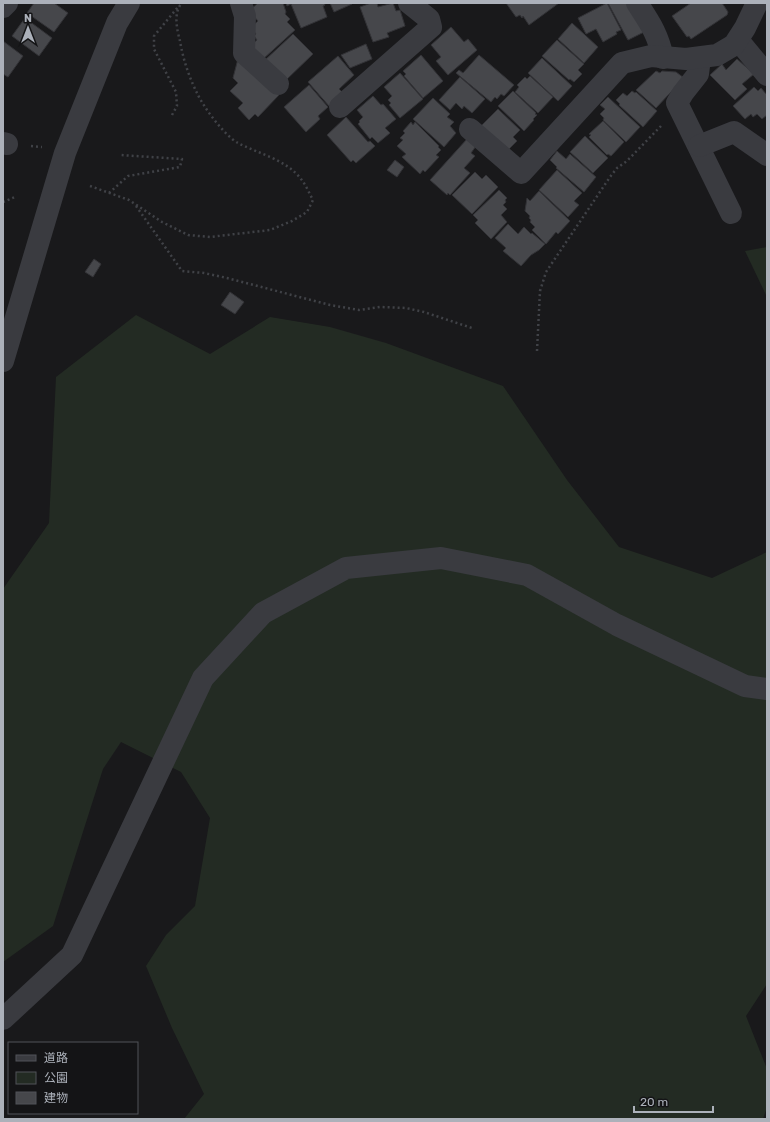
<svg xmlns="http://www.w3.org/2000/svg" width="770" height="1122" font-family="Rubik,'Noto Sans JP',sans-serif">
  <rect width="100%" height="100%" fill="#19191b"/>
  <g fill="#232b23">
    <polygon points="767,247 767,297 745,251"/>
    <polygon points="136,315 210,354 270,317 330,327 386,343 503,386 567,480 619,547 712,578 767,552 767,984 746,1016 767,1069 767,1107 763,1119 184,1119 204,1094 172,1028 146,966 166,935 195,906 210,818 181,772 121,742 103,769 53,926 3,962 3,589 49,523 56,377"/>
  </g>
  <g fill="#46474b" stroke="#333337">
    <polygon points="34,3 54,3 68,13 54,32 27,13"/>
    <polygon points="258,3 283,3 286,12 285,14 290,19 287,22 295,30 262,60 250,46 257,40 254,36 256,34 251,28 258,21 249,11"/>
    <polygon points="286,3 324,3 325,5 323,6 327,17 301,28 291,4 287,6"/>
    <polygon points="330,3 352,3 352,4 334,12"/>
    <polygon points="371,3 377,3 378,7 393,3 396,11 400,10 405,26 387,33 389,37 373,42 360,7"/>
    <polygon points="506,3 559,3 529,25 523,16 522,18 520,15 516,17"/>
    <polygon points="607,3 621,30 616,32 617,34 603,42 596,29 586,34 578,18"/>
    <polygon points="608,3 633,3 648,30 628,40"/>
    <polygon points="691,3 722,3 728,12 727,15 691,39 689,36 687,37 672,16"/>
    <polygon points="25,18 52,38 39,56 12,36"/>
    <polygon points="572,23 598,47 584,63 558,39"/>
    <polygon points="451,27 464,42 468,39 477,50 448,75 436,61 441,57 431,45"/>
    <polygon points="293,34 313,54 285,81 265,60"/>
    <polygon points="557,40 584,64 578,70 582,74 574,82 570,79 569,80 542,56"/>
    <polygon points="3,41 23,56 8,77 3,74"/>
    <polygon points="366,44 372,59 350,68 341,55"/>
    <polygon points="239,55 279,95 258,117 255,114 249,120 238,108 243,103 230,91 238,83 233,78"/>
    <polygon points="421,55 443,81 423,98 404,76 406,74 403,71"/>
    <polygon points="479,55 514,85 504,96 501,94 497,99 495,97 491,102 456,73 459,70 463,73"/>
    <polygon points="338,56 354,75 339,89 344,94 329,106 308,82"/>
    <polygon points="542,58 572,86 558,101 528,73"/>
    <polygon points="737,59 754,74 742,84 747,89 735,100 710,75 722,64 726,70"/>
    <polygon points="656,71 660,73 662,71 676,72 684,78 656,108 636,90"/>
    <polygon points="400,73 423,99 400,118 389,105 391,103 388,100 392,96 384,87"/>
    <polygon points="530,76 553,97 538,113 515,92 519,87 517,85 525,77 527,79"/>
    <polygon points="460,77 485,99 472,113 464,106 462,109 456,103 450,110 439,100"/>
    <polygon points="309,85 328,107 318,116 320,119 306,132 284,107"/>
    <polygon points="754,87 758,91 761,88 767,95 767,115 762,119 757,114 753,117 751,114 745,119 733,106"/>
    <polygon points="513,91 536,113 535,114 537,115 533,119 534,120 524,131 498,106"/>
    <polygon points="632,91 635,93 636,92 657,111 643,127 619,105 620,104 616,100 623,93 627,96"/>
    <polygon points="373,96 381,105 383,104 396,119 385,128 390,133 378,143 372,137 370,139 358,124 360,122 359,121 363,117 357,110"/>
    <polygon points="608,97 640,127 626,142 603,120 604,118 600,114 605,109 600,105"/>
    <polygon points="433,98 450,114 447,117 454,122 450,126 456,133 444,147 413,119"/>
    <polygon points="498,109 520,130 513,137 517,141 507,151 481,126"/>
    <polygon points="346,117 368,142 370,141 375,146 356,163 353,160 351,162 327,135"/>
    <polygon points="603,121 624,142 611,156 608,154 607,155 589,137 591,135 589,134"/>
    <polygon points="411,122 413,125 415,122 439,146 438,147 441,150 436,155 439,157 425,172 423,170 420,174 402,157 406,154 397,146 403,140 400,138 405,133 403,131"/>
    <polygon points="585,136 608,158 593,173 570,152"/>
    <polygon points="467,139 476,146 471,153 475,156 464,168 470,173 450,195 448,193 447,195 430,180"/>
    <polygon points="557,151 566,159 570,154 596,177 584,192 556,168 557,167 550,160"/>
    <polygon points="395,160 404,167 397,177 387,170"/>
    <polygon points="557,170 582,193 574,201 579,205 568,217 539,190"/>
    <polygon points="475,172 482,179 486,175 498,187 472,214 452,195"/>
    <polygon points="499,190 507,198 505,200 506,202 503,205 507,209 501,215 507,222 491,239 475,223 478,220 473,215"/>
    <polygon points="539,191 570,221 558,234 556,232 546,244 532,230 535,227 530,222 531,220 529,218 530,216 525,211 527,198 530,201"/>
    <polygon points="508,224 518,234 524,227 531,234 532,233 545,244 539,250 531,255 521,266 503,251 506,248 495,238"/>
    <polygon points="94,259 101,264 93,277 85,272"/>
    <polygon points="230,292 244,302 235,314 221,305"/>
  </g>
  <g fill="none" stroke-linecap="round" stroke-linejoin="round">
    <g stroke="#404247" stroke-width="2.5" stroke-dasharray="2 3" stroke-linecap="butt">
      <polyline points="172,115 177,106 176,92 154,49 154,36 178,7"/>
      <polyline points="31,146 42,147"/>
      <path d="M90,186L129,200L162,222L188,235L210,237L270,230L292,221L307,212L313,200C309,193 306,185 301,179C287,160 257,153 238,143C224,135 204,108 197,93C189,77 183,59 180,41C177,30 173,12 182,3"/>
      <polyline points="109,193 128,176 180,167 182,159 120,155"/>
      <polyline points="3,202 15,197"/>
      <polyline points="136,206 182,271 204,273 227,278 330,305 359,310 380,307 406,308 424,312 472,328"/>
      <polyline points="537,351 540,291 546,272 610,177 617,168 627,161 661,126"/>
    </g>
    <g stroke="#3a3b40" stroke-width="22">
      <polyline points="241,3 245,16 244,53 278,84"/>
      <path d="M637,3C650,23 658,34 663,58"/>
      <polyline points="3,7 7,3"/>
      <polyline points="738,40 767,75"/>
      <polyline points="700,58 698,74 683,93 677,103 731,213"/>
      <polyline points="340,107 431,27 429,19 409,3"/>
      <polyline points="470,129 521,173 622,63 651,56 686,59 717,55 734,45 745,28 757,3"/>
      <polyline points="3,143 7,144"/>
      <polyline points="699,146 734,132 767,155"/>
      <polyline points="3,361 65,153 117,23 129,3"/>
      <polyline points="3,1019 72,955 203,678 263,613 346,568 441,558 527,575 617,625 745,686 767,689"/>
    </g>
  </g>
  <rect width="770" height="1122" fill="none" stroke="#acb1ba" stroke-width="8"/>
  <rect x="8" y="1042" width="130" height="72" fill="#141416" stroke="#515358"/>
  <rect x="16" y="1055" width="20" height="6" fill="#3a3b40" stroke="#515358"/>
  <text x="44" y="1062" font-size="12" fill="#acb1ba">道路</text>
  <rect x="16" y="1072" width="20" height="12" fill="#232b23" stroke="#515358"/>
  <text x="44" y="1082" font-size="12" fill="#acb1ba">公園</text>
  <rect x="16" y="1092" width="20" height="12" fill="#46474b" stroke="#515358"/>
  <text x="44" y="1102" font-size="12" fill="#acb1ba">建物</text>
  <g transform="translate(28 28)" stroke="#141416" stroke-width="3" paint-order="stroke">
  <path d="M0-3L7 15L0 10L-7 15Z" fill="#acb1ba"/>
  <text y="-6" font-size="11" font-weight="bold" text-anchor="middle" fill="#acb1ba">N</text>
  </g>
  <path d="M634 1106v6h79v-6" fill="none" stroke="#acb1ba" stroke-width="2"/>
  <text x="640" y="1106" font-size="12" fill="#acb1ba" stroke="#141416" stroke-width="3" paint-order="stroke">20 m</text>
</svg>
